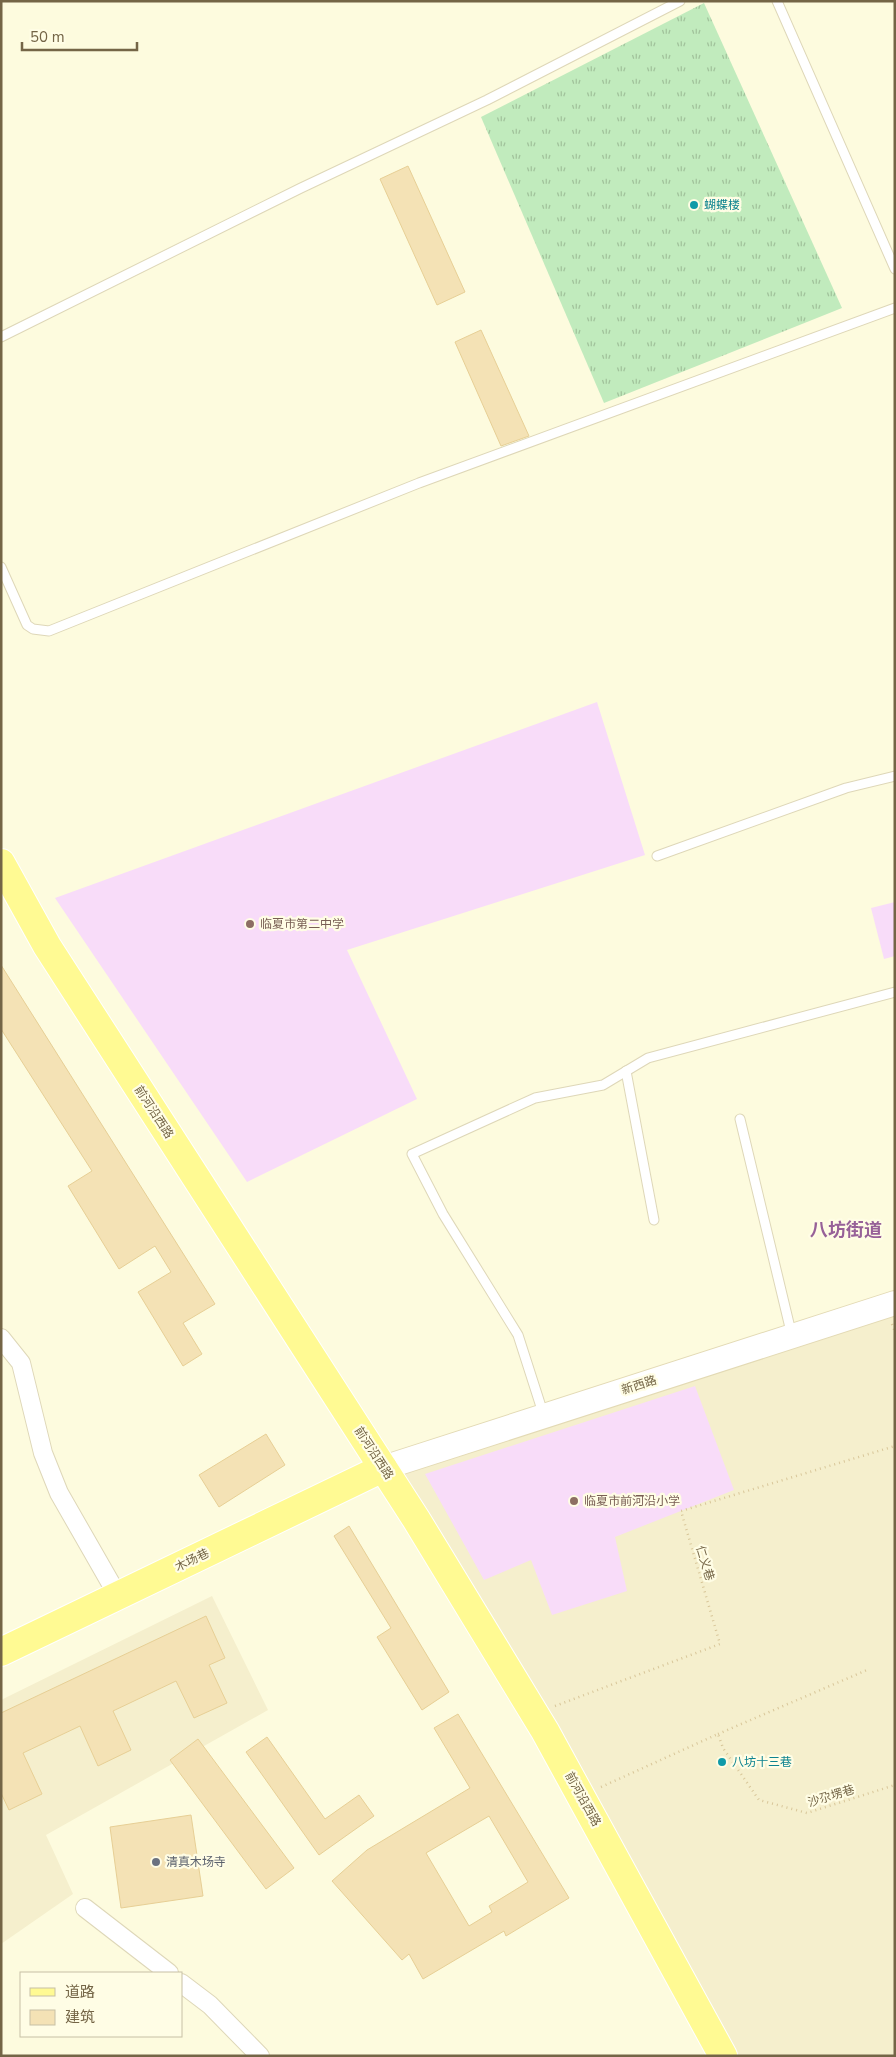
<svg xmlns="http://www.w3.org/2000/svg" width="896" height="2057" font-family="'Nunito Sans','Noto Sans SC',sans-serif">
  <defs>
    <pattern id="grass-tufts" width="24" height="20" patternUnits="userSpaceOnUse" patternTransform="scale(1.25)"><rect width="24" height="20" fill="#c1ebbd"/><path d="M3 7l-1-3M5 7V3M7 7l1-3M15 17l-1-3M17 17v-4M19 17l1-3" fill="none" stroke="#a1c29b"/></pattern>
  </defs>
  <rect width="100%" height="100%" fill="#fdfbde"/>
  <g fill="#f5efcd">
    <polygon points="895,1303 895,2056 716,2056 383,1468"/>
    <polygon points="212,1596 268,1710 46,1835 73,1894 1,1944 1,1700"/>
  </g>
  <g fill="#f8dcf9">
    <polygon points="597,702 645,855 347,950 417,1099 247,1182 55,898"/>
    <polygon points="895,902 895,956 884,959 871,908"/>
    <polygon points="695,1386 734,1490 615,1537 627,1591 552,1615 531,1560 484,1580 425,1474"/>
  </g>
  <polygon fill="url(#grass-tufts)" points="704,3 842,308 604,403 481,117"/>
  <g fill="#f4e2b5" stroke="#e7cf95" fill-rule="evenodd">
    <polygon points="408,166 465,292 437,305 380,179"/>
    <polygon points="481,330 529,436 501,446 455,342"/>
    <polygon points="1,965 215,1304 183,1323 202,1354 183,1366 138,1292 171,1272 155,1246 119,1269 68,1186 92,1171 1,1029"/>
    <polygon points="266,1434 285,1465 219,1507 199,1475"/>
    <polygon points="349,1526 449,1692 422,1710 377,1637 391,1628 334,1536"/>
    <polygon points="206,1616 225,1658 209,1665 227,1703 194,1718 176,1681 113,1711 131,1750 98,1766 80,1726 23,1753 42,1794 9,1810 1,1793 1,1713"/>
    <path d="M458,1714L569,1898L506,1936L504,1931L423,1979L409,1954L402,1960L332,1881L367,1850L470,1788L434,1728ZM489,1816L528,1882L489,1906L492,1912L469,1926L426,1853Z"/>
    <polygon points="267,1737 325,1819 359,1795 374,1816 319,1855 246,1752"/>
    <polygon points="198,1739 294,1868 266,1889 170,1760"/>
    <polygon points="191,1815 203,1896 121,1908 110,1827"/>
  </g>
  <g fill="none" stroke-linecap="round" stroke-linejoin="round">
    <defs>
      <g id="lane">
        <polyline points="777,1 895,269"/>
        <polyline points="1,337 301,188 487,100 680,1"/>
        <polyline points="1,567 27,625 33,629 49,631 419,483 895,308"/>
        <polyline points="657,856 846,788 895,776"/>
        <polyline points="626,1071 654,1220"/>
        <polyline points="740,1119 792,1336"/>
        <polyline points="544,1416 518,1335 443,1214 412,1154 535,1098 603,1085 648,1058 895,992"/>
      </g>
      <g id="street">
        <polyline points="1,1338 21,1363 43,1453 59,1493 118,1596"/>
        <polyline points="85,1908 169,1973"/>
        <polyline points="181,1983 210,2005 260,2056"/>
      </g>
      <polyline id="secondary" points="383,1468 895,1303"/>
      <g id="primary">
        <polyline points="1,863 47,946 416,1519 545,1731 723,2056"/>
        <polyline points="1,1652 383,1468"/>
      </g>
    </defs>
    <use href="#lane" stroke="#ded7b8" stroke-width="11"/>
    <use href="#street" stroke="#ded7b8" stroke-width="20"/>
    <use href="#secondary" stroke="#e3dab5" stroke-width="26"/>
    <use href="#primary" stroke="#fff" stroke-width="30"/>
    <g stroke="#d8c699" stroke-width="2.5" stroke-dasharray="1 4" stroke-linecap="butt">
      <polyline points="892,1324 895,1332"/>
      <polyline points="555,1706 720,1644 681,1511 895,1446"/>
      <polyline points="718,1734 867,1670"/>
      <polyline points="601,1787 718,1734 723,1748 759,1800 807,1813 895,1785"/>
    </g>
    <use href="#lane" stroke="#fff" stroke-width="9"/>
    <use href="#street" stroke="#fff" stroke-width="18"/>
    <use href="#secondary" stroke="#fff" stroke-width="24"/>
    <use href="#primary" stroke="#fffa93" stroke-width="28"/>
  </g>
  <g fill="#0f9aa8" stroke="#fffde5" stroke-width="2">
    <circle cx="694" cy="205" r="5"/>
    <circle cx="722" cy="1762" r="5"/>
  </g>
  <g fill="#8d6e63" stroke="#fffde5" stroke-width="2">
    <circle cx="250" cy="924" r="5"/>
    <circle cx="574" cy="1501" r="5"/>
  </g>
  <circle fill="#6b7280" stroke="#fffde5" stroke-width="2" cx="156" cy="1862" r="5"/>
  <g text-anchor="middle" stroke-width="4.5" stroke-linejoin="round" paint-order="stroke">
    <g font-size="12" fill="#0d838f" stroke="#fffde5" text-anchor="start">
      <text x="704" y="209">蝴蝶楼</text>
      <text x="732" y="1766">八坊十三巷</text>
    </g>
    <g font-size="12" fill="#785e54" stroke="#fffde5" text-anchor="start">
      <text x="260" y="928">临夏市第二中学</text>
      <text x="584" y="1505">临夏市前河沿小学</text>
    </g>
    <g font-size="12" fill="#746546" stroke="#fffde5">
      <text transform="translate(154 1112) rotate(57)" y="4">前河沿西路</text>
      <text transform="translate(639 1385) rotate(-18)" y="4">新西路</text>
      <text transform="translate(374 1453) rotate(57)" y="4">前河沿西路</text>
      <text transform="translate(192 1560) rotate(-26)" y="4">木场巷</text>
      <text transform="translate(705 1563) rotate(73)" y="4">仁义巷</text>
      <text transform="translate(831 1796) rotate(-17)" y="4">沙尕塄巷</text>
      <text transform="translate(583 1799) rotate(61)" y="4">前河沿西路</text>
    </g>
    <g font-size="12" fill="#5b616d" stroke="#fffde5" text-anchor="start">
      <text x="166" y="1866">清真木场寺</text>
    </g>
    <g font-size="18" font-weight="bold" fill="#976198" stroke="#fffde5">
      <text x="846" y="1236">八坊街道</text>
    </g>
  </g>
  <rect width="896" height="2057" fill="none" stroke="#746546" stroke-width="5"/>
  <rect x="20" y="1972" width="162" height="65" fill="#fffde5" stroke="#c7c0a5"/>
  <rect x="30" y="1988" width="25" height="8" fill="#fffa93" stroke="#c7c0a5"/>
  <text x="65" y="1997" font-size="15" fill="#746546">道路</text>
  <rect x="30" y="2010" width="25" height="15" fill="#f4e2b5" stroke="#c7c0a5"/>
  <text x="65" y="2022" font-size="15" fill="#746546">建筑</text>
  <path d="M22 42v8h115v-8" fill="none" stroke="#746546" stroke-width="2.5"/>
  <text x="30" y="42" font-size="15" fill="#746546" stroke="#fffde5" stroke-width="4" paint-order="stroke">50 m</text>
</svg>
